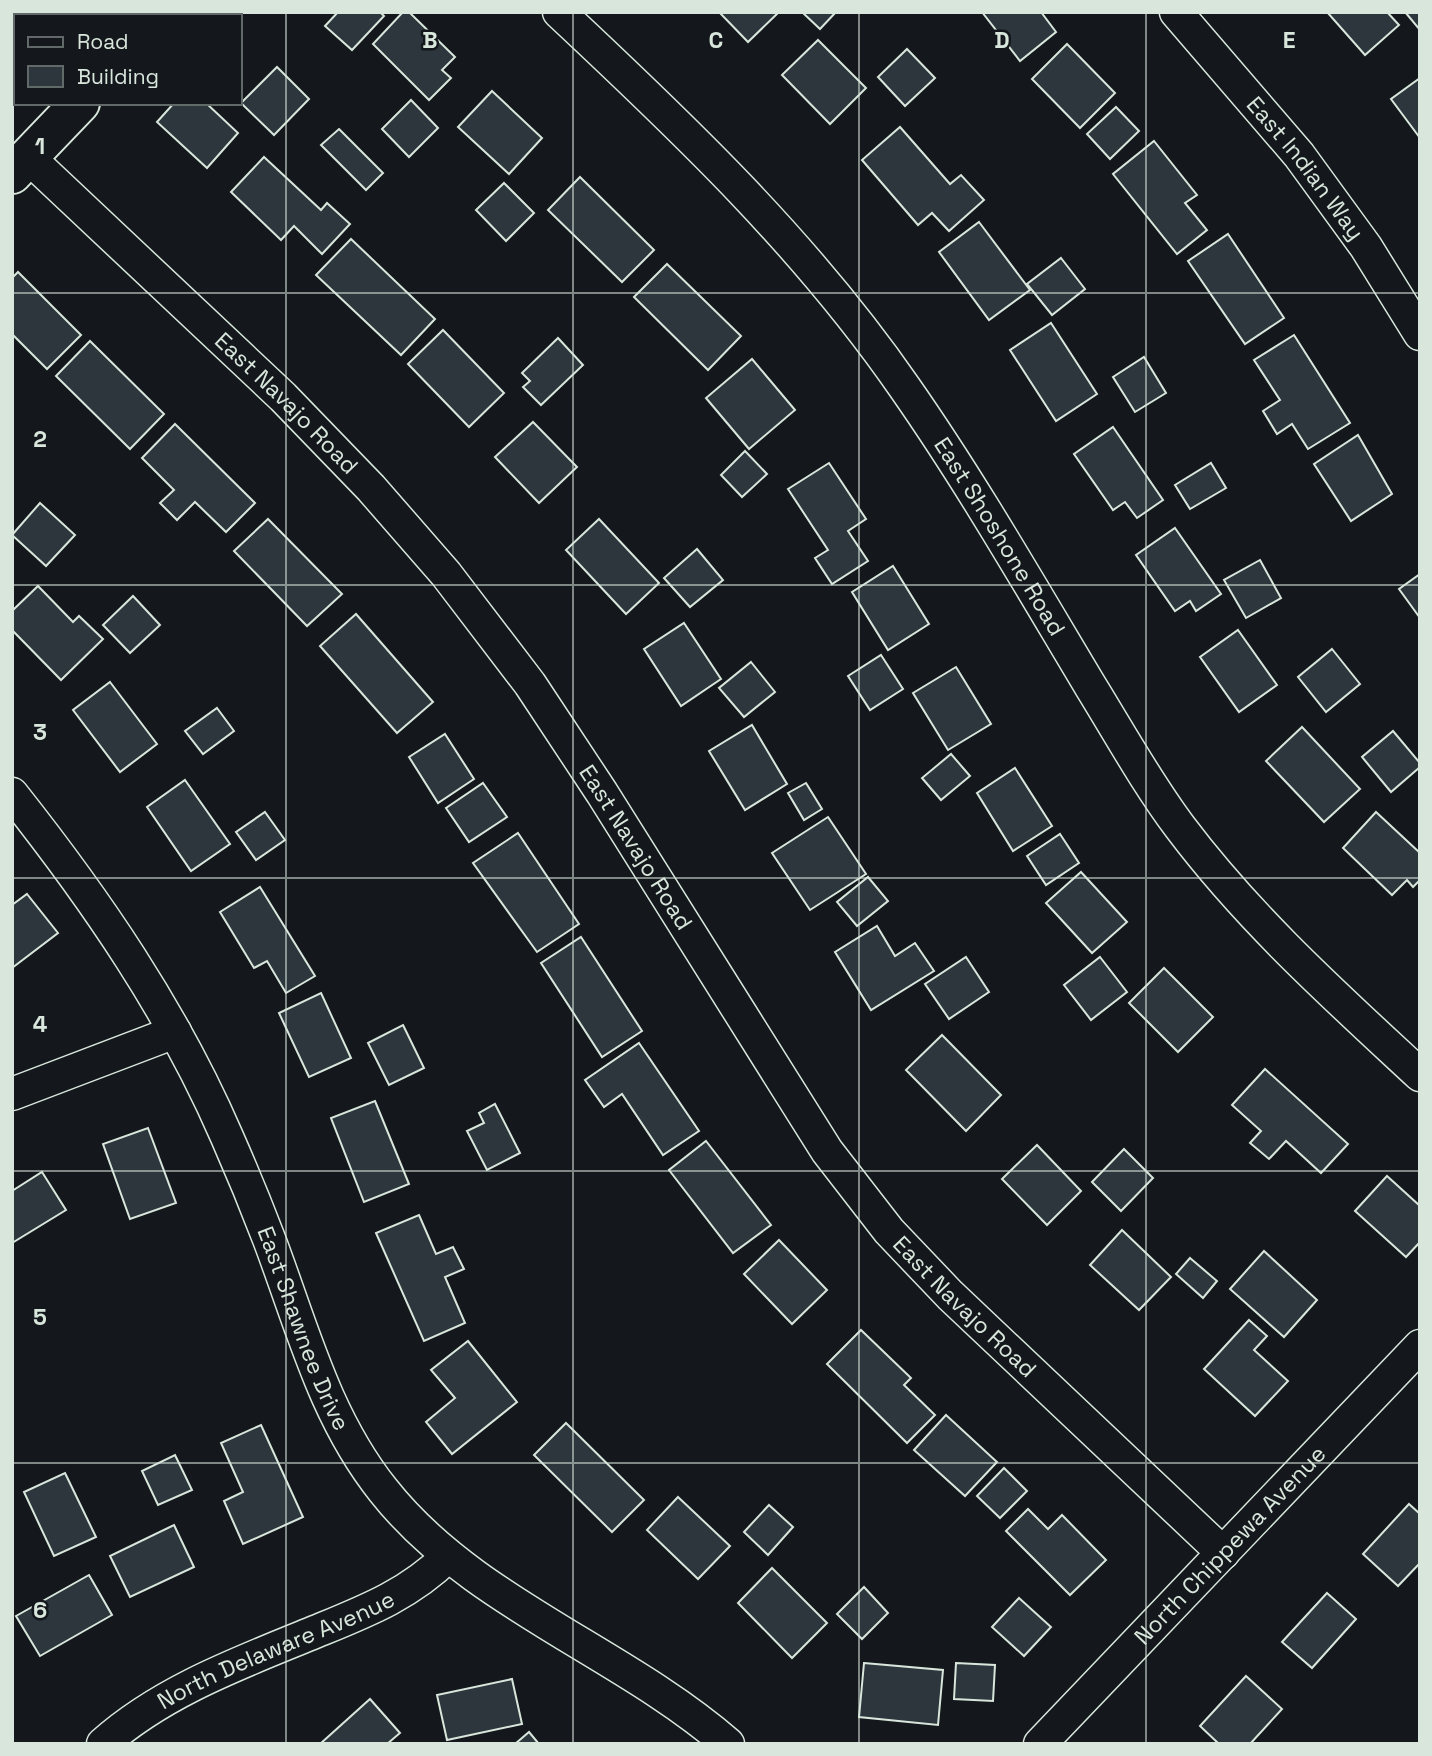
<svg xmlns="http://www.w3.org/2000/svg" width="1432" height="1756" font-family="'Space Grotesk',sans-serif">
  <rect width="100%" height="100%" fill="#14181c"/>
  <g fill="#2c363c" stroke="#d8e6dc" stroke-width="2">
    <polygon points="338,12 380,12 384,16 352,50 325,26"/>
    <polygon points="403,12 409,12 455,57 442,70 451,78 429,100 373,44"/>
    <polygon points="719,12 779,12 748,42"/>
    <polygon points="802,12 836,12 820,29"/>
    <polygon points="982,12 1041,12 1056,32 1020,61"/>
    <polygon points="1327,12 1387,12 1399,25 1365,55"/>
    <polygon points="1405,12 1420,12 1420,30"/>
    <polygon points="818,40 866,88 830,124 782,75"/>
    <polygon points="1067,44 1115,93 1080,128 1032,79"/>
    <polygon points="907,49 935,78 905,106 878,77"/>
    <polygon points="277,67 309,99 274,135 241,103"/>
    <polygon points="1420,78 1420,138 1391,99"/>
    <polygon points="492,91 542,138 509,174 458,127"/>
    <polygon points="411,100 438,128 409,157 382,129"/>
    <polygon points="174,103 206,103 238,133 207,168 157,122"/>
    <polygon points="1116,107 1139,131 1110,159 1087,134"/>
    <polygon points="900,127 950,184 961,175 984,200 949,231 932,213 918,225 862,160"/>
    <polygon points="339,129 383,173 366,190 321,145"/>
    <polygon points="1154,141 1197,195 1185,203 1207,230 1177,254 1113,174"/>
    <polygon points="264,157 321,210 327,203 350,224 322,254 294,226 281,240 231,192"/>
    <polygon points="580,177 654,250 622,282 548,210"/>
    <polygon points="504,183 534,213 506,241 476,210"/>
    <polygon points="979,222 1030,290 989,320 939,252"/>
    <polygon points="1228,234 1284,318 1245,344 1188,261"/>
    <polygon points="351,239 435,319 401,355 316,275"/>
    <polygon points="1061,258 1085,289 1052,315 1027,284"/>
    <polygon points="667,264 741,336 708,370 634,297"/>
    <polygon points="18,272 81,335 47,369 12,334 12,278"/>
    <polygon points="1051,323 1097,394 1056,421 1010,350"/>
    <polygon points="443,330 504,393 469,427 408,364"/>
    <polygon points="1294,335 1350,423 1308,449 1292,424 1277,434 1263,411 1280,400 1254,360"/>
    <polygon points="558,338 583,365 541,405 523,387 530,381 522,373"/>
    <polygon points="90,341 164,414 130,449 56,376"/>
    <polygon points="1144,357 1166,393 1135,412 1113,377"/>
    <polygon points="752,359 795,410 749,449 706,398"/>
    <polygon points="533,422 577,467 539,503 495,457"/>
    <polygon points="175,424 255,503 226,532 195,502 177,520 160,503 174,490 142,458"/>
    <polygon points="1113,427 1163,500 1137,518 1125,502 1113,510 1074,454"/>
    <polygon points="1358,435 1392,494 1351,521 1314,464"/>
    <polygon points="745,451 767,474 742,497 721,475"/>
    <polygon points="829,463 866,519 848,531 868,561 832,584 815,558 828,550 788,489"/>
    <polygon points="1211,463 1226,488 1190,509 1175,485"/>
    <polygon points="40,503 75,535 46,566 12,535"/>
    <polygon points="268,519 342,594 307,626 234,551"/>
    <polygon points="599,519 659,583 626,614 566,550"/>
    <polygon points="1175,528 1221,594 1196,611 1190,601 1175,611 1136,555"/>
    <polygon points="697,549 723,580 690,607 664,578"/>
    <polygon points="1260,560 1281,598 1246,618 1224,580"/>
    <polygon points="893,566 929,624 888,650 852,592"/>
    <polygon points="1420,574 1420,618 1399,589"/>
    <polygon points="38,586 73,622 79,616 103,639 61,680 12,630 12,611"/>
    <polygon points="133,596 160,625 130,653 103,625"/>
    <polygon points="356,614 433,702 397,733 320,646"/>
    <polygon points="684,623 721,679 681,706 644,649"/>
    <polygon points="1238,630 1277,685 1239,712 1200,657"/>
    <polygon points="1332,649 1360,684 1326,712 1298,677"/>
    <polygon points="881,655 903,689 870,710 848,676"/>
    <polygon points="751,662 775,692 744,717 719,688"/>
    <polygon points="956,667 991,724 948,750 913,693"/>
    <polygon points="110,682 157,744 120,772 73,710"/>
    <polygon points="217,708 234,731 203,754 185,731"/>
    <polygon points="752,725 787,784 745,810 709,751"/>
    <polygon points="1302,727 1360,789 1324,822 1266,761"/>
    <polygon points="1393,731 1420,763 1420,767 1391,792 1362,757"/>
    <polygon points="445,734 474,779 438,803 409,757"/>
    <polygon points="951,754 970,776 941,800 922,778"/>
    <polygon points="1015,768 1052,826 1013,851 977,793"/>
    <polygon points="185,780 230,844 191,871 147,807"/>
    <polygon points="483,783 507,817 469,842 446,808"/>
    <polygon points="806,783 822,809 804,820 788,793"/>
    <polygon points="265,812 285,840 256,860 236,832"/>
    <polygon points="1376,812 1420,853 1420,880 1413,887 1407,880 1392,895 1343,848"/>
    <polygon points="828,817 866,874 810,910 772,853"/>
    <polygon points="518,833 579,924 537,952 473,863"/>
    <polygon points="1060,834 1079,863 1046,885 1027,856"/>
    <polygon points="1081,872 1127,922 1092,953 1046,903"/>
    <polygon points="868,877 888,901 857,926 837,902"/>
    <polygon points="260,887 315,976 286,993 267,961 254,968 220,912"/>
    <polygon points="27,894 58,933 12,968 12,905"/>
    <polygon points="877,926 895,956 915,943 934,971 871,1010 835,952"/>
    <polygon points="581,937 642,1031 602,1057 541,963"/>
    <polygon points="966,957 989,992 949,1019 925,984"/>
    <polygon points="1100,957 1127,992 1091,1020 1064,985"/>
    <polygon points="1164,968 1213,1017 1178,1052 1129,1003"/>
    <polygon points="321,993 351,1058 309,1077 279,1013"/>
    <polygon points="403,1025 424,1068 389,1085 368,1043"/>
    <polygon points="942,1035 1001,1095 966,1131 906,1070"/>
    <polygon points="639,1043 699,1131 663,1155 622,1094 604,1107 585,1080"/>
    <polygon points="1265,1069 1348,1144 1321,1173 1286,1141 1269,1159 1250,1143 1261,1131 1232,1105"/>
    <polygon points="375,1101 409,1184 364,1202 331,1118"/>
    <polygon points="495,1104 520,1153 487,1170 467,1131 484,1123 479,1113"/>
    <polygon points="148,1128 176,1203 130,1219 103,1144"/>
    <polygon points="706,1141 771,1225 733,1253 669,1170"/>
    <polygon points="1037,1145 1081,1191 1047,1225 1002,1179"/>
    <polygon points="1124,1149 1153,1178 1121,1211 1092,1182"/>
    <polygon points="42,1172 66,1210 12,1243 12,1191"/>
    <polygon points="1387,1176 1420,1206 1420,1242 1406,1257 1355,1211"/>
    <polygon points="419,1215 436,1254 453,1247 464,1269 445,1277 465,1323 424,1341 376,1233"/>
    <polygon points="1122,1230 1171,1277 1139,1310 1090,1265"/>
    <polygon points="779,1240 827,1290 792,1324 744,1274"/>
    <polygon points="1264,1251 1317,1300 1284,1337 1230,1289"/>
    <polygon points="1190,1258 1217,1281 1203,1298 1176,1274"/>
    <polygon points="1249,1320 1267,1336 1254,1350 1288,1381 1255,1416 1204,1369"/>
    <polygon points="861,1330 911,1378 904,1385 935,1415 907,1443 827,1364"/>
    <polygon points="468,1341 517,1402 452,1454 426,1422 455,1398 431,1370"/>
    <polygon points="946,1415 997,1462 965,1496 914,1450"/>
    <polygon points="566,1423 644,1500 612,1532 534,1455"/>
    <polygon points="261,1425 303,1517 243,1544 224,1501 243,1492 221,1443"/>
    <polygon points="175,1455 192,1490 158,1505 142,1471"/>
    <polygon points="1004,1468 1027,1491 1000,1518 977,1496"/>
    <polygon points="65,1473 96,1537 54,1556 24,1492"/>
    <polygon points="678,1497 730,1546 698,1579 647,1530"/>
    <polygon points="1409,1504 1420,1514 1420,1563 1398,1586 1363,1554"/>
    <polygon points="769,1505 793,1527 768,1555 744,1532"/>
    <polygon points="1028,1509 1048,1529 1062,1515 1106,1560 1070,1595 1006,1531"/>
    <polygon points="174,1525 194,1567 130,1597 110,1556"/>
    <polygon points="772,1568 827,1623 792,1658 738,1603"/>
    <polygon points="89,1575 112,1615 40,1656 16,1616"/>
    <polygon points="864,1587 888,1613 862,1639 837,1614"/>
    <polygon points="1327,1593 1356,1619 1312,1668 1282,1642"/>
    <polygon points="1019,1598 1051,1627 1024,1656 992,1627"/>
    <polygon points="864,1663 943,1670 938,1725 859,1717"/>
    <polygon points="956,1663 995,1665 993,1701 954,1699"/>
    <polygon points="1246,1676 1282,1709 1250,1744 1219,1744 1200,1726"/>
    <polygon points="512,1679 522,1724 447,1740 437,1695"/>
    <polygon points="370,1699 400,1733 387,1744 320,1744"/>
    <polygon points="529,1732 539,1744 515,1744"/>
  </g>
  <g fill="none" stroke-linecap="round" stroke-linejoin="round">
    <defs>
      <g id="street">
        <path id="s1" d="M559,12C684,129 807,246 905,388C972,484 1031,587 1091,687C1120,734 1147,783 1180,827C1250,920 1335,996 1420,1075"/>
        <path id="s2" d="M1176,12L1299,155L1366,247L1420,334"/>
        <path id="s3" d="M28,157L283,397L371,488L446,574L530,684L602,793L827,1151L889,1231L950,1295L1223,1553"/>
        <path id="s4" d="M12,794C96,900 173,1012 227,1137C242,1171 256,1205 269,1239C302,1326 324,1416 383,1490C471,1602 621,1651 728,1744"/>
        <polyline points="12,1094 175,1032"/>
        <path id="s5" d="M103,1744C161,1692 239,1663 310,1634C361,1613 408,1596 448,1556"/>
        <path id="s6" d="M1040,1744L1420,1346"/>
      </g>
      <g id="secondary">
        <polyline points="163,16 166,12"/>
        <polyline points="12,174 80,103"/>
      </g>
    </defs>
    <use href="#street" stroke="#d8e6dc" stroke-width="35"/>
    <use href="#secondary" stroke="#d8e6dc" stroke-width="42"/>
    <use href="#street" stroke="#14181c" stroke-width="32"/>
    <use href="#secondary" stroke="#14181c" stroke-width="38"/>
  </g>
  <path fill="none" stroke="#d8e6dc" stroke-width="2" stroke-opacity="0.55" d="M286,12V1744M573,12V1744M859,12V1744M1146,12V1744M12,293H1420M12,585H1420M12,878H1420M12,1171H1420M12,1463H1420"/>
  <g text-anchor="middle" stroke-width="5" stroke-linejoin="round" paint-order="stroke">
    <g font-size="23" fill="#d8e6dc" stroke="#14181c">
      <text dy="8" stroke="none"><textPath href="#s2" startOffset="203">East Indian Way</textPath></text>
      <text dy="8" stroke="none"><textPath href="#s3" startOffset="357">East Navajo Road</textPath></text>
      <text dy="8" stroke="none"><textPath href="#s1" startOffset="688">East Shoshone Road</textPath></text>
      <text dy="8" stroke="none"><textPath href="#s3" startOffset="924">East Navajo Road</textPath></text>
      <text dy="8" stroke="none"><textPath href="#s3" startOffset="1491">East Navajo Road</textPath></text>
      <text dy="8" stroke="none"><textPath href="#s4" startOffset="612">East Shawnee Drive</textPath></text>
      <text dy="8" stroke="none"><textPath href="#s6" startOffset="275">North Chippewa Avenue</textPath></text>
      <text dy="8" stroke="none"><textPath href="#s5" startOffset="198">North Delaware Avenue</textPath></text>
    </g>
  </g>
  <g font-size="23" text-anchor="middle" font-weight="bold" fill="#d8e6dc" stroke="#14181c" stroke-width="5" stroke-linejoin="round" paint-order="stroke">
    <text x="430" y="48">B</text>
    <text x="716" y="48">C</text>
    <text x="1002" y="48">D</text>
    <text x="1289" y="48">E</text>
    <text x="40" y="154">1</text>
    <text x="40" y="447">2</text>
    <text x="40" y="740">3</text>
    <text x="40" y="1032">4</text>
    <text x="40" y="1325">5</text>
    <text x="40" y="1618">6</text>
  </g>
  <rect width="1432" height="1756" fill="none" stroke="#d8e6dc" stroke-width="28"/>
  <rect x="14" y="14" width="228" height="91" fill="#14181c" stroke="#626a69" stroke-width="2"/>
  <rect x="28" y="37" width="35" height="10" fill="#14181c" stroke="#626a69" stroke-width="2"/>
  <text x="77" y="49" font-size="21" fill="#d8e6dc">Road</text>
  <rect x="28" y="66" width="35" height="21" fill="#2c363c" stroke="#626a69" stroke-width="2"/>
  <text x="77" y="84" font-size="21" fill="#d8e6dc">Building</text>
</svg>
